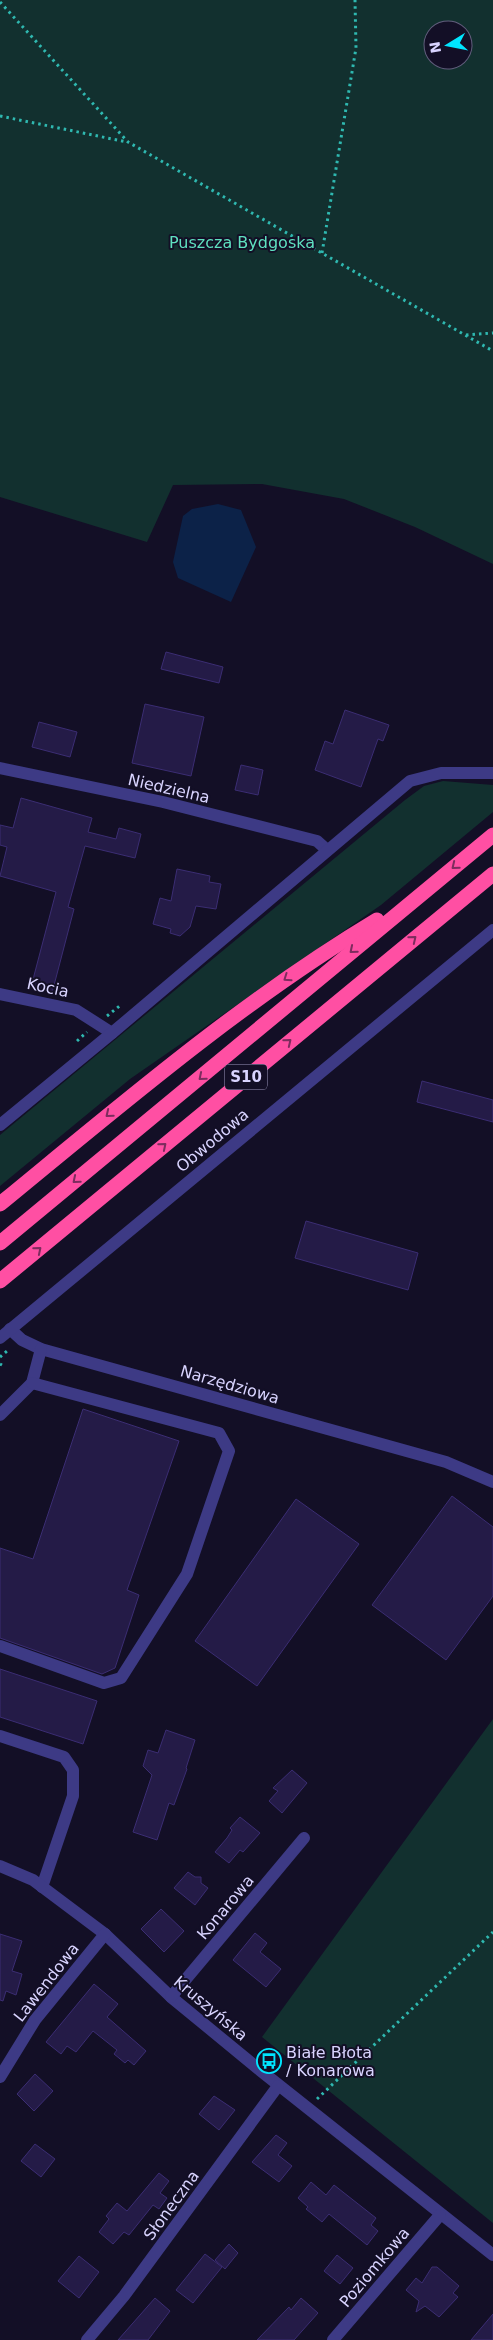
<svg xmlns="http://www.w3.org/2000/svg" width="493" height="2340" font-family="'DejaVu Sans',sans-serif">
  <rect width="100%" height="100%" fill="#130f26"/>
  <g fill="#12302f" fill-rule="evenodd">
    <path d="M0,0H493V564L415,527L344,499L262,484L173,485L147,542L0,497ZM433,30H463V60H433Z"/>
    <polygon points="443,781 493,785 493,812 381,905 130,1079 0,1186 0,1135 405,800 424,786"/>
    <polygon points="493,1719 493,2223 262,2037"/>
  </g>
  <polygon fill="#0c2248" points="218,504 241,510 256,547 231,602 178,578 173,562 183,516 192,509"/>
  <g fill="#241b47" stroke="#3b2d73">
    <polygon points="166,652 223,667 219,683 161,669"/>
    <polygon points="145,704 204,717 191,776 132,763"/>
    <polygon points="345,710 389,725 383,741 378,739 361,787 315,770 325,741 333,744"/>
    <polygon points="39,722 77,732 70,757 32,747"/>
    <polygon points="241,765 263,770 258,795 235,790"/>
    <polygon points="21,798 92,818 88,832 116,839 119,828 141,834 135,858 85,846 68,907 74,909 52,993 31,987 56,892 0,876 7,847 0,845 0,825 13,828"/>
    <polygon points="177,869 210,876 209,882 221,884 216,909 196,906 190,927 180,936 170,933 171,929 153,924 160,898 171,901"/>
    <polygon points="422,1081 493,1100 493,1122 417,1102"/>
    <polygon points="306,1221 418,1253 408,1290 295,1258"/>
    <polygon points="83,1409 179,1441 127,1590 139,1595 115,1668 102,1674 0,1638 0,1548 33,1559"/>
    <polygon points="452,1496 493,1527 493,1596 446,1660 372,1605"/>
    <polygon points="296,1499 359,1544 257,1686 195,1641"/>
    <polygon points="0,1669 97,1701 83,1744 0,1717"/>
    <polygon points="166,1730 195,1740 186,1768 187,1769 174,1805 169,1803 157,1840 133,1832 152,1775 143,1766 148,1750 158,1753"/>
    <polygon points="292,1770 307,1783 282,1813 269,1801 278,1791 273,1788"/>
    <polygon points="240,1817 260,1833 243,1852 240,1850 229,1863 215,1852 227,1838 232,1830 230,1828"/>
    <polygon points="188,1872 195,1877 201,1877 201,1883 208,1888 195,1905 174,1888"/>
    <polygon points="161,1909 184,1931 164,1952 141,1929"/>
    <polygon points="255,1933 267,1943 260,1952 281,1969 266,1987 233,1960"/>
    <polygon points="0,1934 22,1941 12,1971 22,1974 16,1995 6,1991 3,2001 0,2000"/>
    <polygon points="94,1984 118,2004 107,2017 146,2051 134,2065 128,2060 125,2063 114,2054 117,2050 93,2031 76,2052 67,2046 61,2054 46,2042"/>
    <polygon points="35,2074 53,2091 34,2111 17,2094"/>
    <polygon points="214,2096 235,2110 219,2130 199,2114"/>
    <polygon points="276,2135 287,2143 278,2155 292,2166 279,2182 252,2162"/>
    <polygon points="35,2144 55,2159 41,2177 21,2161"/>
    <polygon points="159,2173 169,2181 160,2193 167,2198 159,2209 153,2205 129,2235 124,2232 113,2244 99,2232 109,2219 106,2216 117,2203 127,2211"/>
    <polygon points="311,2182 326,2195 334,2185 376,2218 371,2225 378,2231 367,2245 329,2214 322,2222 306,2209 308,2207 298,2198"/>
    <polygon points="229,2244 238,2253 225,2269 215,2260"/>
    <polygon points="205,2254 222,2267 193,2303 176,2290"/>
    <polygon points="337,2255 353,2268 340,2284 324,2271"/>
    <polygon points="79,2256 99,2272 79,2298 58,2281"/>
    <polygon points="432,2267 437,2267 459,2286 453,2293 458,2297 439,2317 425,2306 416,2312 419,2301 406,2290 416,2278 422,2283"/>
    <polygon points="155,2298 170,2311 148,2340 118,2340"/>
    <polygon points="301,2298 318,2313 294,2340 257,2340 289,2307 291,2310"/>
    <polygon points="493,2314 493,2340 471,2340"/>
  </g>
  <g fill="none" stroke-linecap="round" stroke-linejoin="round">
    <g stroke="#2fb8b0" stroke-width="3" stroke-dasharray="2.5 4" stroke-linecap="butt">
      <polyline points="0,2 128,142 493,351"/>
      <polyline points="0,116 127,142"/>
      <polyline points="322,253 356,48 355,0"/>
      <polyline points="466,335 493,333"/>
      <polyline points="107,1016 122,1004"/>
      <polyline points="77,1041 87,1032"/>
      <polyline points="0,1357 7,1351"/>
      <polyline points="0,1364 2,1365"/>
      <polyline points="317,2099 493,1932"/>
    </g>
    <g stroke="#3d3a85" stroke-width="12">
      <polyline points="0,768 163,802 317,841 327,850"/>
      <polyline points="0,994 76,1010 112,1033"/>
      <polyline points="0,1125 112,1033 410,781 441,773 493,773"/>
      <polyline points="10,1329 22,1340 41,1349 446,1462 493,1482"/>
      <polyline points="0,1338 493,930"/>
      <polyline points="0,1415 32,1383 41,1349"/>
      <polyline points="0,1646 104,1683 121,1678 187,1574 229,1451 219,1433 32,1383"/>
      <polyline points="0,1736 64,1757 73,1770 73,1796 42,1887"/>
      <polyline points="0,1866 33,1880 105,1934 171,1997 261,2071 493,2255"/>
      <polyline points="171,1997 304,1838"/>
      <polyline points="0,2077 35,2020 105,1934"/>
      <polyline points="87,2340 124,2296 278,2086"/>
      <polyline points="333,2340 440,2215"/>
    </g>
    <g stroke="#ff4fa3" stroke-width="15">
      <path d="M0,1204C122,1104 242,1001 377,920"/>
      <polyline points="0,1243 493,835"/>
      <polyline points="0,1281 493,874"/>
    </g>
  </g>
  <defs><path id="oneway-chevron" d="M-2-3.5L2.5 0L-2 3.5" fill="none" stroke-width="1.6" stroke-linecap="round" stroke-linejoin="round" transform="scale(1.25)"/></defs>
  <g stroke="#7d2c5e">
    <use href="#oneway-chevron" transform="translate(455 866) rotate(141)"/>
    <use href="#oneway-chevron" transform="translate(413 939) rotate(-39)"/>
    <use href="#oneway-chevron" transform="translate(353 950) rotate(140)"/>
    <use href="#oneway-chevron" transform="translate(287 978) rotate(145)"/>
    <use href="#oneway-chevron" transform="translate(288 1042) rotate(-39)"/>
    <use href="#oneway-chevron" transform="translate(202 1077) rotate(140)"/>
    <use href="#oneway-chevron" transform="translate(109 1114) rotate(141)"/>
    <use href="#oneway-chevron" transform="translate(163 1146) rotate(-40)"/>
    <use href="#oneway-chevron" transform="translate(76 1180) rotate(140)"/>
    <use href="#oneway-chevron" transform="translate(38 1250) rotate(-40)"/>
  </g>
  <defs>
    <symbol id="bus-ring" viewBox="-11 -11 22 22"><circle r="9.5" fill="#130f26" stroke="#00e5ff" stroke-width="1.5"/><path d="M-5-6H5V4H4V6H2V4H-2V6H-4V4H-5ZM-3.5-4V0h7V-4ZM-3.5 1.2v1.5H-2V1.2ZM2 1.2v1.5H3.5V1.2Z" fill="#00e5ff"/></symbol>
  </defs>
  <g fill-rule="evenodd">
    <use href="#bus-ring" x="255" y="2047" width="28" height="28"/>
  </g>
  <g text-anchor="middle" stroke-width="4" stroke-linejoin="round" paint-order="stroke">
    <rect fill="#130f26" stroke="#9e99be" stroke-width="1" x="225" y="1064.5" width="42" height="25" rx="4"/>
    <g font-size="15" font-weight="bold" fill="#d9d4ff">
      <text x="246" y="1082">S10</text>
    </g>
    <g font-size="16" fill="#5fe0c0" stroke="#130f26">
      <text x="242" y="248">Puszcza Bydgoska</text>
    </g>
    <g font-size="16" fill="#d9d4ff" stroke="#130f26">
      <text transform="translate(169 788) rotate(13)" y="6">Niedzielna</text>
      <text transform="translate(48 987) rotate(12)" y="6">Kocia</text>
      <text transform="translate(212 1140) rotate(-40)" y="6">Obwodowa</text>
      <text transform="translate(230 1384) rotate(16)" y="6">Narzędziowa</text>
      <text transform="translate(225 1907) rotate(-50)" y="6">Konarowa</text>
      <text transform="translate(46 1982) rotate(-52)" y="6">Lawendowa</text>
      <text transform="translate(211 2008) rotate(40)" y="6">Kruszyńska</text>
      <text transform="translate(171 2205) rotate(-54)" y="6">Słoneczna</text>
      <text transform="translate(374 2267) rotate(-50)" y="6">Poziomkowa</text>
    </g>
    <g font-size="16" fill="#d9d4ff" stroke="#130f26" text-anchor="start">
      <text x="286" y="2058">Białe Błota<tspan x="286" dy="18">/ Konarowa</tspan></text>
    </g>
  </g>
  <g transform="translate(448 45) rotate(260)"><circle r="24" fill="#130f26" stroke="#625e7d"/>
  <path d="M0-4L9 19L0 12L-9 19Z" fill="#00e5ff"/>
  <text y="-8" font-size="14" font-weight="bold" text-anchor="middle" fill="#d9d4ff">N</text>
  </g>
</svg>
